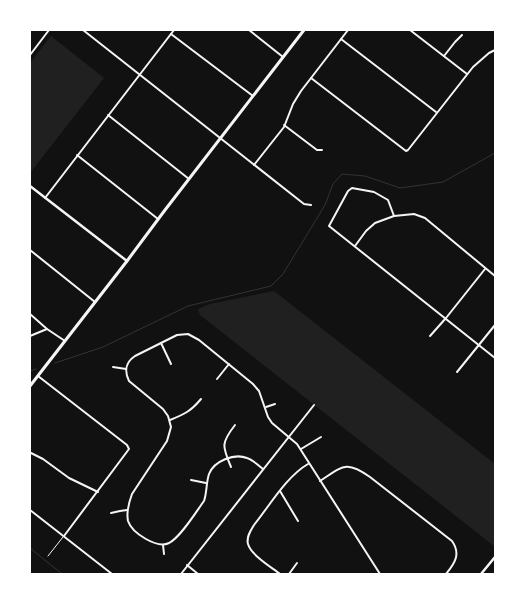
<svg xmlns="http://www.w3.org/2000/svg" width="525" height="604" font-family="'Asap Condensed',sans-serif">
  <rect width="100%" height="100%" fill="#111"/>
  <g fill="#202020">
    <polygon points="51,36 104,78 30,173 30,63"/>
    <polygon points="274,291 495,464 495,544 494,546 200,315 198,309 210,304"/>
  </g>
  <g fill="none" stroke-linecap="round" stroke-linejoin="round">
    <g stroke="#333" stroke-width="1">
      <polyline points="55,363 103,347 188,306 271,286 283,274 325,205 333,184 342,174 365,176 400,188 443,182 495,153"/>
      <polyline points="30,371 36,369"/>
      <polyline points="30,548 62,574"/>
    </g>
    <polyline stroke="#f5f5f5" stroke-width="1" points="48,556 63,537"/>
    <g stroke="#f5f5f5" stroke-width="2">
      <polyline points="83,30 304,204 311,205"/>
      <polyline points="249,30 283,57"/>
      <polyline points="410,30 467,74"/>
      <polyline points="171,34 253,96"/>
      <polyline points="341,39 436,112"/>
      <polyline points="30,55 49,30"/>
      <polyline points="444,56 455,42 462,35"/>
      <polyline points="311,78 406,151 408,150 473,67 489,53 495,50"/>
      <polyline points="108,115 189,179"/>
      <polyline points="284,125 317,150 322,150"/>
      <polyline points="77,155 158,219"/>
      <polyline points="254,165 284,127 293,104 301,91 348,30"/>
      <polyline points="45,198 174,30"/>
      <polyline points="394,216 388,200 374,192 352,188 348,191 329,226 495,358"/>
      <polyline points="355,246 366,231 375,223 394,216 414,214 425,218 495,276"/>
      <polyline points="30,250 95,302"/>
      <polyline points="30,314 47,329 65,341"/>
      <polyline points="30,336 47,329"/>
      <polyline points="430,336 446,318 485,269"/>
      <polyline points="161,343 171,364"/>
      <polyline points="113,367 126,369"/>
      <polyline points="457,372 495,325"/>
      <polyline points="38,376 127,445 129,449 64,536"/>
      <polyline points="217,379 229,364"/>
      <polyline points="266,407 275,404"/>
      <path d="M170,420C185,414 191,411 201,399"/>
      <polyline points="301,449 321,437"/>
      <polyline points="31,453 43,459 69,478 98,492"/>
      <path d="M231,467C222,446 221,443 235,425"/>
      <path d="M263,469C258,465 253,460 247,458C234,453 214,461 209,474C206,483 207,493 204,501C196,512 180,538 169,543C157,549 132,533 128,521C126,511 129,502 132,494L167,441L171,427L168,416L163,409L129,381C124,371 126,362 135,356L177,335L188,334L199,340L253,384L259,391L268,417L272,423L297,444L380,574"/>
      <polyline points="191,480 206,483"/>
      <path d="M320,481C343,466 346,460 370,477L452,541C461,554 455,563 446,574"/>
      <polyline points="280,491 298,521"/>
      <polyline points="30,510 112,574"/>
      <polyline points="111,513 120,511 127,510"/>
      <polyline points="163,545 164,554"/>
      <polyline points="187,565 198,574"/>
      <polyline points="181,574 314,405"/>
      <path d="M280,574C271,567 251,555 248,544C246,537 251,530 254,525C270,505 287,476 308,464"/>
      <polyline points="289,574 297,563"/>
    </g>
    <g stroke="#f5f5f5" stroke-width="2.5">
      <polyline points="30,186 127,261"/>
      <polyline points="481,574 495,557"/>
    </g>
    <polyline stroke="#f5f5f5" stroke-width="3" points="30,386 127,261 165,210 304,30"/>
  </g>
  <rect width="525" height="604" fill="none" stroke="#ffffff" stroke-width="62"/>
</svg>
